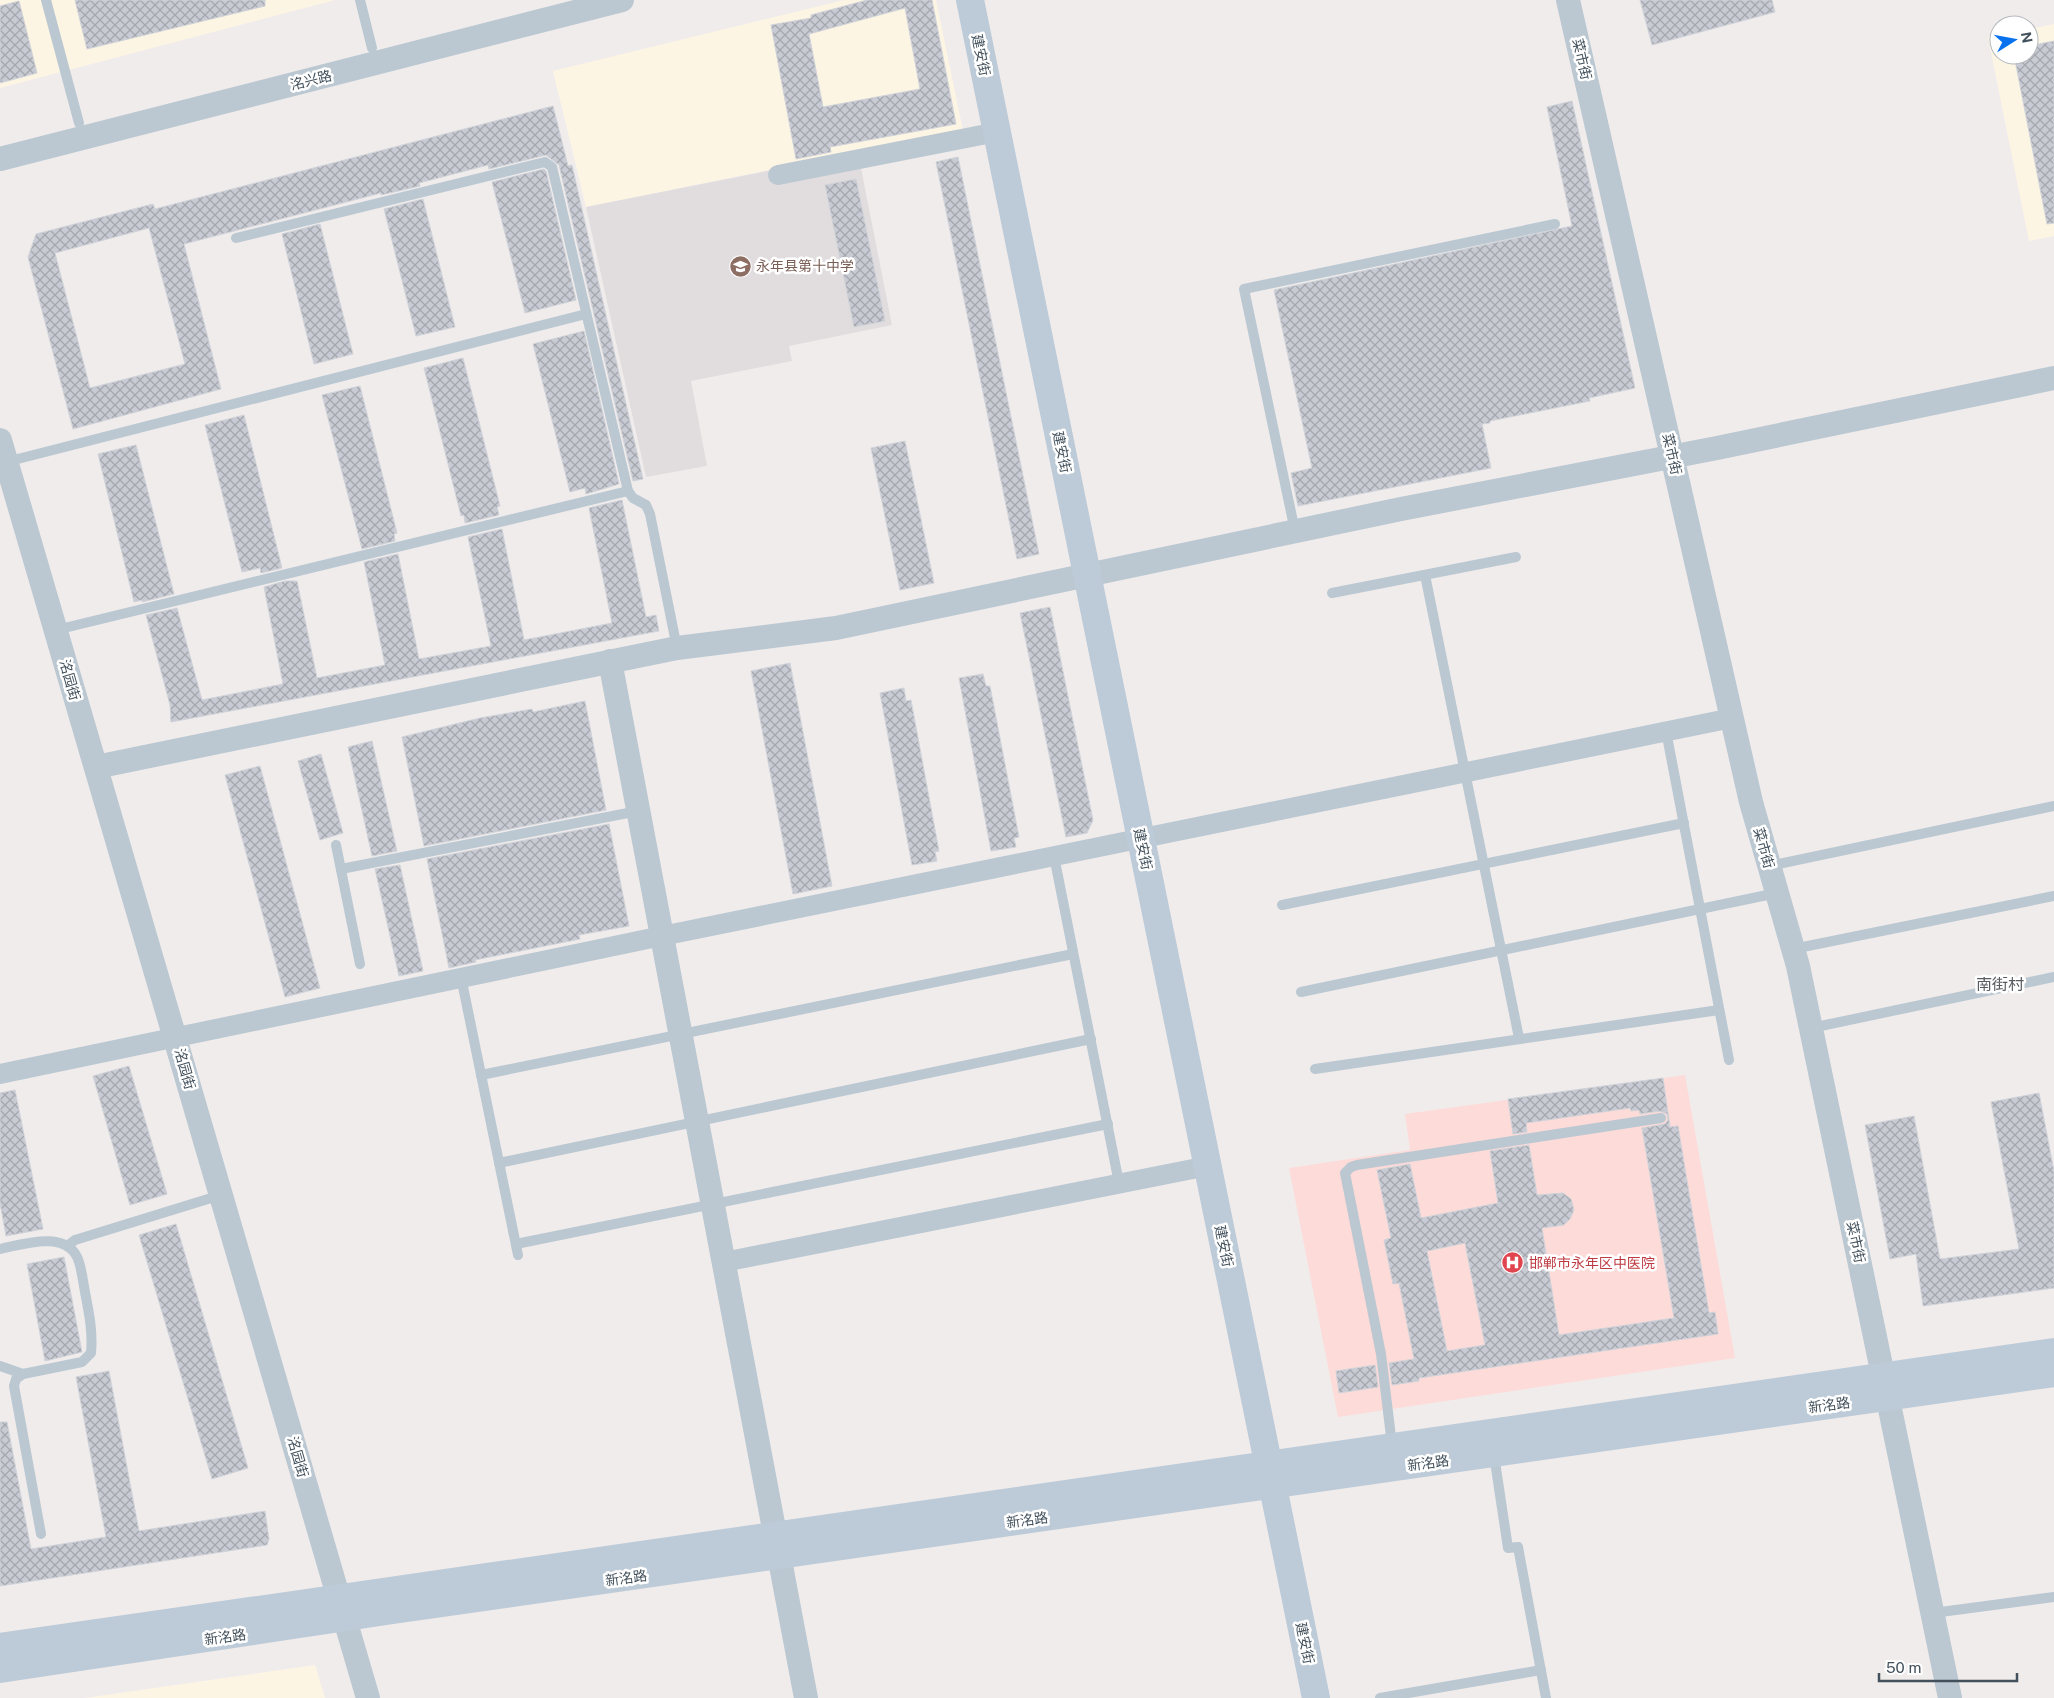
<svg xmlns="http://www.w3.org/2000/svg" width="2054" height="1698" font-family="'Public Sans','Noto Sans SC',sans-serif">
  <defs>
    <pattern id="building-cross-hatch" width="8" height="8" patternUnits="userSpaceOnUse" patternTransform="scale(1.25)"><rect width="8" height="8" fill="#c8cbd3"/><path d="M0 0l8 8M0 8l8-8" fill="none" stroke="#a4a7ae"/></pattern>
  </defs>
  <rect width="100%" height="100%" fill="#f0ecec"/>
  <g fill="#fdf5e3">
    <polygon points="0,0 335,0 0,88"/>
    <polygon points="844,0 936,0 963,131 586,207 553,71"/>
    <polygon points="2054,24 2054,236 2029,241 1988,37 1999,35 1999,55 2029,55 2029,29"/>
    <polygon points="315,1665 325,1698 85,1698"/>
  </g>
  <polygon fill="#e1ddde" points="858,153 892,325 789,346 792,361 691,381 707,466 646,477 586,207"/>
  <polygon fill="#fddbd9" points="1685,1075 1735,1358 1338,1417 1289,1168 1410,1150 1405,1114"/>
  <g fill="url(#building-cross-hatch)" stroke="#d0d3d9" fill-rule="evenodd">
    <polygon points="75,0 265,0 265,6 87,49"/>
    <path d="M867,0H932L956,124L830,147L831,152L796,159L771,25L811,18V15ZM905,8L920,89L823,107L809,34Z"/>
    <polygon points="1640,0 1772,0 1775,12 1652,45"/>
    <polygon points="19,1 37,73 0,83 0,6"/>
    <polygon points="2054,41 2054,223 2047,224 2014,55 2029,55 2029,46"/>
    <polygon points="1572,101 1635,388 1589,398 1590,401 1490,421 1490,423 1482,424 1491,468 1298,506 1291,473 1312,468 1274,290 1572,226 1547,107"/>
    <path d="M553,106L568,166L572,165L643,479L633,481L559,165L546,155L489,169L488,165L419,183L420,186L381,195V193L184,244L221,389L73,429L28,257L36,234L153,204L155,209ZM149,228L185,364L90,388L55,253Z"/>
    <polygon points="958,157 1039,554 1017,559 936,162"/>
    <polygon points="544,169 546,171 576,300 525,313 492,182"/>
    <polygon points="856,179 885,321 854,327 825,185"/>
    <polygon points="423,199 455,327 416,336 384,209"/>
    <polygon points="320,224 353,354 314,364 282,234"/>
    <polygon points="584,331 619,484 586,494 585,488 570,492 533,344"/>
    <polygon points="463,358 500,506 497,507 499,515 465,523 464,515 461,516 424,368"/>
    <polygon points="360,386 397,533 394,534 395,541 362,549 322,395"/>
    <polygon points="244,415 282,568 261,573 260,568 242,572 205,425"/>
    <polygon points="905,441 934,583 900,590 871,448"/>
    <polygon points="136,445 174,594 142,602 142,600 134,602 98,454"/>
    <polygon points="622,500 646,617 656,615 659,631 171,722 170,705 146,615 177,608 202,700 283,684 264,587 285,581 297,581 317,678 385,665 364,562 398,554 419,659 491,646 468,537 502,529 524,640 612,623 589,508"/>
    <polygon points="1050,607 1093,820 1087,833 1066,837 1020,613"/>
    <polygon points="790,663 832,886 793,894 751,671"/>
    <polygon points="983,674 986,686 990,686 1019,837 1014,838 1016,847 991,851 959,678"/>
    <polygon points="904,688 906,701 911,700 939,851 935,852 937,861 912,865 880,693"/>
    <polygon points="585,701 606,810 424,846 402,737 480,718 532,709 533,712"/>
    <polygon points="372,741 397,851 372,856 348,747"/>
    <polygon points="321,754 343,833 320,840 298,761"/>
    <polygon points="260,766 320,988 285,997 225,775"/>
    <polygon points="609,824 629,926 579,935 580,939 475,960 476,962 449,968 427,859"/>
    <polygon points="400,865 423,971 399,976 375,869"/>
    <polygon points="129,1066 167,1194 130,1205 93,1076"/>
    <path d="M1663,1078L1670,1127L1678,1126L1709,1313L1715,1312L1718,1334L1419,1378V1381L1392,1385L1389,1363L1414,1359L1399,1283L1393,1284L1384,1240L1391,1238L1377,1170L1410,1164L1421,1218L1498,1203L1490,1151L1529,1145L1537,1195L1563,1193L1571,1199L1574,1210L1570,1219L1564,1225L1542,1228L1559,1335L1674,1318L1642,1128L1665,1124L1668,1120L1667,1114L1660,1111L1640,1114L1639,1110L1631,1111L1630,1108L1526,1123L1527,1132L1513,1134L1508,1099ZM1465,1243L1485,1345L1447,1351L1427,1251Z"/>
    <polygon points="15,1090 43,1229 6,1236 0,1203 0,1093"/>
    <polygon points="2039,1093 2054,1171 2054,1288 1923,1306 1916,1254 1890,1259 1865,1125 1914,1116 1940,1259 2019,1249 1991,1102"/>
    <polygon points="176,1224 248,1468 212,1479 139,1235"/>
    <polygon points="64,1257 82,1352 45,1361 27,1264"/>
    <polygon points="1375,1365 1378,1387 1339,1393 1336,1371"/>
    <polygon points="109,1371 139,1531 265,1511 269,1539 267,1545 0,1586 0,1422 7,1422 31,1549 106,1537 76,1377"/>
  </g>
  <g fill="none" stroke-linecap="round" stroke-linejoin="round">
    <g stroke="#bbc8d1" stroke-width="10">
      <polyline points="46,0 79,123"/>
      <polyline points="360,0 372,48"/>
      <polyline points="236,238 545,162 552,167 628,491 633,498 646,505 650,514 677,648"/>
      <polyline points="6,462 586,314"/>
      <polyline points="1295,531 1244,289 1555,224"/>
      <polyline points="1425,575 1519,1038"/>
      <polyline points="1332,593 1516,557"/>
      <polyline points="56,630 628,491"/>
      <polyline points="1666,731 1729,1060"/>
      <polyline points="336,845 360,964"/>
      <polyline points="1054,856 1119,1183"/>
      <polyline points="1769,866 2054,806"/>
      <polyline points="341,869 638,811"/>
      <polyline points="1282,905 1684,823"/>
      <polyline points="1793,949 2054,896"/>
      <polyline points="461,977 518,1255"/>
      <polyline points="1301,992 1777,893"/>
      <polyline points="1811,1028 2054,977"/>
      <polyline points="1315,1069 1719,1010"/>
      <polyline points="481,1075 1073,954"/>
      <polyline points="499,1163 1091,1039"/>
      <polyline points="516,1244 1108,1124"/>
      <polyline points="67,1246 75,1240 221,1195"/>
      <path d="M0,1249C24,1244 69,1229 79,1262C82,1271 83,1282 85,1292C89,1313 93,1332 91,1353L82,1362L23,1374L16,1379L14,1386L41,1534"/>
      <polyline points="0,1366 23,1374"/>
      <polyline points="1392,1445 1381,1354 1345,1173 1351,1167 1357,1165 1661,1118"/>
      <polyline points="1494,1455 1508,1548 1518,1547 1546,1698"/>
      <polyline points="1933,1613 2054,1597"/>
      <polyline points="1380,1698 1541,1670"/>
    </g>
    <g stroke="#bbc8d1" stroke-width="20">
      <polyline points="778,175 997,132"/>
      <polyline points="0,1074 662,936 1732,718"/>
      <polyline points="724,1262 1208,1166"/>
    </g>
    <g stroke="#bbc8d1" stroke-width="24">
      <polyline points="1568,0 1751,802 1798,966 1950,1698"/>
      <polyline points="0,159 622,0"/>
      <polyline points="0,440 368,1698"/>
      <polyline points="610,661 806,1698"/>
      <polyline points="96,767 677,648 836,628 1401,509 1717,448 2054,378"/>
    </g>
    <g stroke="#bdcbd8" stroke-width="28">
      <polyline points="970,0 1316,1698"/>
      <polyline points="0,1647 2054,1352"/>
      <polyline points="0,1669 393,1610 2054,1373"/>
    </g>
  </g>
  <defs>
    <symbol id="school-disc" viewBox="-11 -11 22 22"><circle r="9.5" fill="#8d6e63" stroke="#fff"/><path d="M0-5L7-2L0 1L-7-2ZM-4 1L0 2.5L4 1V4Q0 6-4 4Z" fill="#fff"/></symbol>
    <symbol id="hospital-disc" viewBox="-11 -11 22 22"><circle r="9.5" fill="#e0444e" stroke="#fff"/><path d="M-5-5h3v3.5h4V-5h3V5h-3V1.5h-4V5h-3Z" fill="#fff"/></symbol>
  </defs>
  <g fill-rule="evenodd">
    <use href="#school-disc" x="728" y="254" width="25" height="25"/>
    <use href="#hospital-disc" x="1500" y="1250" width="25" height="25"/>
  </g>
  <g text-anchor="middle" stroke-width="5" stroke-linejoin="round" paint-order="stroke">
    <g font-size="14" fill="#43515c" stroke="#fff">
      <text transform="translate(981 55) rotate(78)" y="5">建安街</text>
      <text transform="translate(1582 59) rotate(77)" y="5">菜市街</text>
      <text transform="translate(311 80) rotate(-14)" y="5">洺兴路</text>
      <text transform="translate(1062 452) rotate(78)" y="5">建安街</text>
      <text transform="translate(1672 454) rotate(77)" y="5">菜市街</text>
      <text transform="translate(70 680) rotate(74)" y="5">洺园街</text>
      <text transform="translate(1764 848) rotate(74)" y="5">菜市街</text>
      <text transform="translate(1143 849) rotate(78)" y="5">建安街</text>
      <text transform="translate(185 1069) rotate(74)" y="5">洺园街</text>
      <text transform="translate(1856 1242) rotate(78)" y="5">菜市街</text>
      <text transform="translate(1224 1246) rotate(78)" y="5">建安街</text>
      <text transform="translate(1829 1405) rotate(-8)" y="5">新洺路</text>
      <text transform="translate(298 1457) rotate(74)" y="5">洺园街</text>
      <text transform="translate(1428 1463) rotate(-8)" y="5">新洺路</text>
      <text transform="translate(1027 1520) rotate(-8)" y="5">新洺路</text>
      <text transform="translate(626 1578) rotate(-8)" y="5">新洺路</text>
      <text transform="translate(225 1637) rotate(-8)" y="5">新洺路</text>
      <text transform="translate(1305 1643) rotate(78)" y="5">建安街</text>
    </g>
    <g font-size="14" fill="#785e54" stroke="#fff" text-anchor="start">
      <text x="756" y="271">永年县第十中学</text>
    </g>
    <g font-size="14" fill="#be3a42" stroke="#fff" text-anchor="start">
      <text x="1529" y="1268">邯郸市永年区中医院</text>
    </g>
    <g font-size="16" fill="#595d62" stroke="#fff">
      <text x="2000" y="990">南街村</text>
    </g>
  </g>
  <g transform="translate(2014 40) rotate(79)"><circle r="24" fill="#ffffff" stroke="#b4b9be"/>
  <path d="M0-4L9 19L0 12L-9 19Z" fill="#0872ee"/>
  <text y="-8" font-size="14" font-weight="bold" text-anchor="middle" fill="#43515c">N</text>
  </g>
  <path d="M1879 1673v8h138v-8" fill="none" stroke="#43515c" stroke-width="2.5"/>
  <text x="1886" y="1673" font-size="15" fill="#43515c" stroke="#ffffff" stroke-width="4" paint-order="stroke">50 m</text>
</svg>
